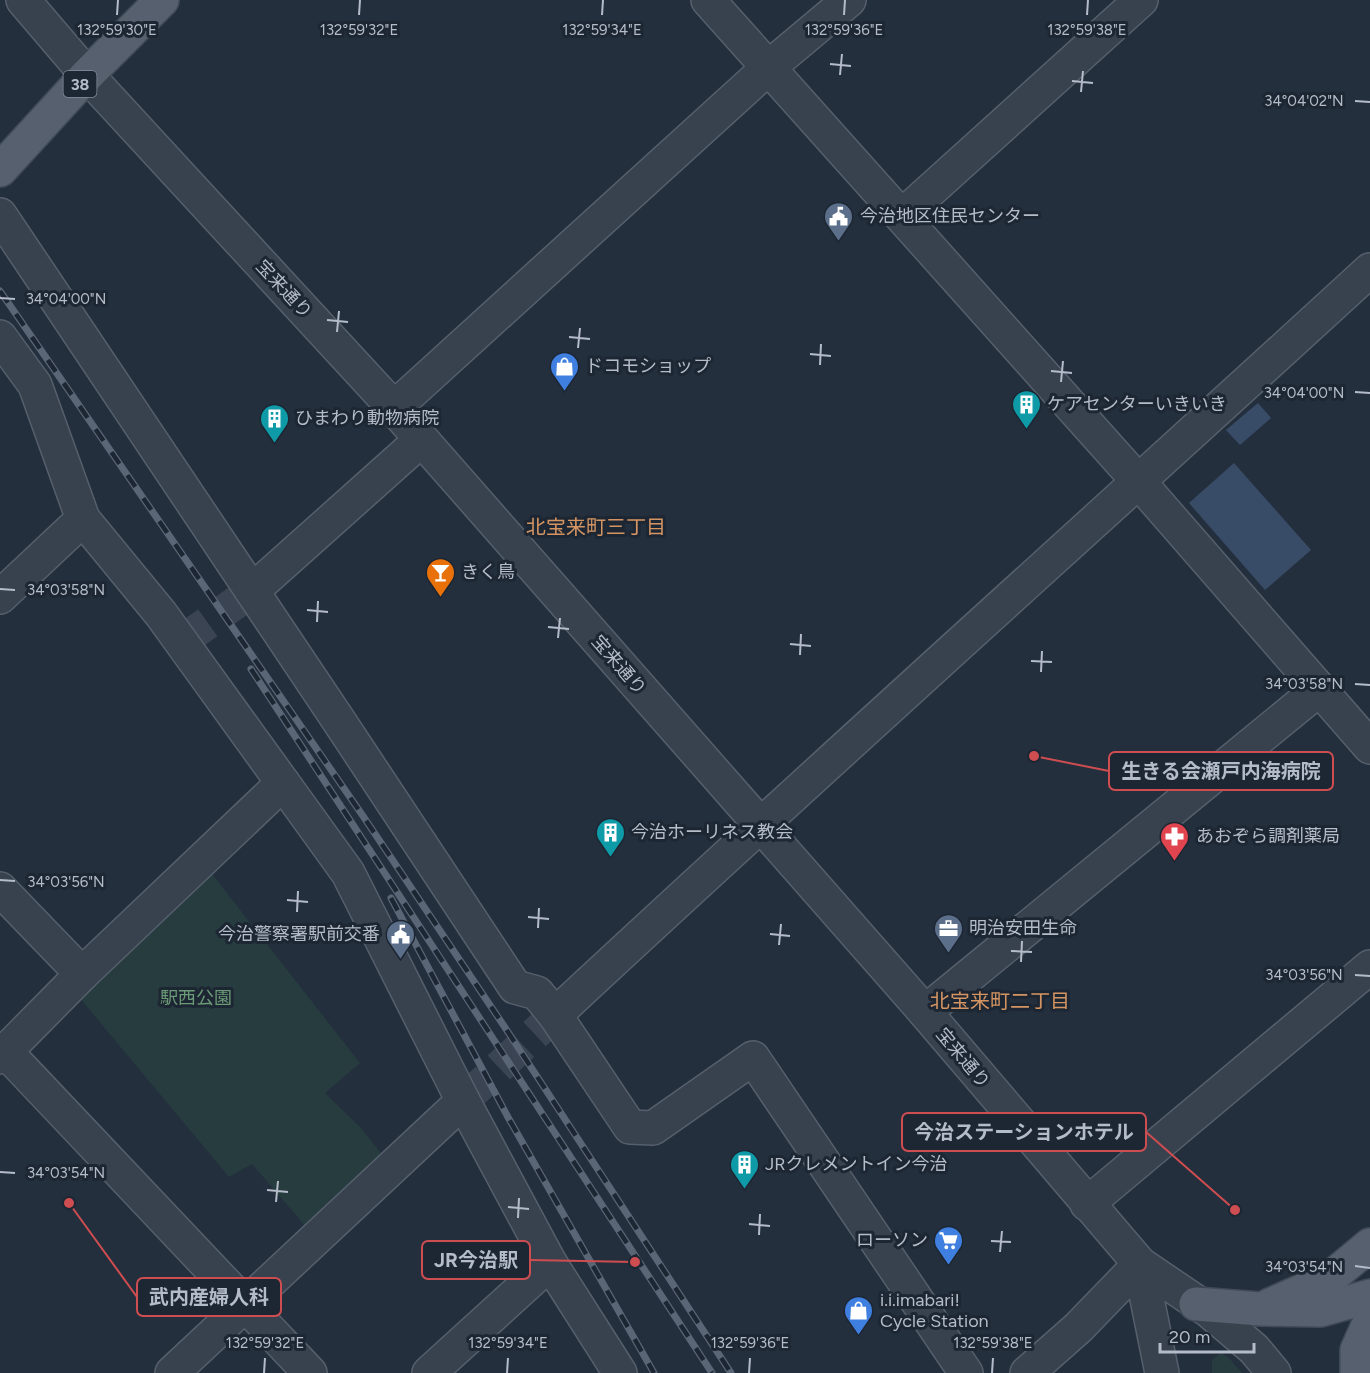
<svg xmlns="http://www.w3.org/2000/svg" width="1370" height="1373" font-family="Figtree,'Noto Sans JP',sans-serif">
  <rect width="100%" height="100%" fill="#242f3e"/>
  <g fill="#263c3f">
    <polygon points="205,865 360,1063 325,1093 360,1127 388,1162 313,1235 252,1164 229,1177 73,990"/>
    <polygon points="1221,1353 1229,1358 1242,1373 1212,1373 1212,1360"/>
  </g>
  <g fill="#394c67">
    <polygon points="1258,403 1271,418 1240,445 1226,430"/>
    <polygon points="1234,463 1311,550 1265,590 1189,503"/>
  </g>
  <g fill="none" stroke-linecap="round" stroke-linejoin="round">
    <g stroke="#3a4453" stroke-width="33" stroke-dasharray="33 16" stroke-linecap="butt">
      <polyline points="181,642 252,591"/>
      <polyline points="463,1101 555,1015"/>
    </g>
    <defs>
      <g id="minor">
        <polyline points="23,0 87,75 394,408 925,1012 1140,1264 1078,1328 1027,1373"/>
        <polyline points="708,0 1139,482 1370,747"/>
        <polyline points="0,215 337,718 515,987 537,993 555,1015 630,1127 653,1128 753,1058 966,1373"/>
        <polyline points="902,216 1141,0"/>
        <polyline points="0,337 35,385 83,519 161,614 348,873 463,1101 550,1263 620,1373"/>
        <polyline points="394,408 768,68 849,0"/>
        <polyline points="252,591 421,440"/>
        <polyline points="0,597 83,519"/>
        <polyline points="0,889 82,974"/>
        <polyline points="925,1012 1318,690"/>
        <path d="M555,1015C824,764 1099,519 1370,270"/>
        <polyline points="6,1052 310,1373"/>
        <polyline points="0,1057 82,974 283,783"/>
        <polyline points="1087,1204 1370,967"/>
        <polyline points="172,1373 463,1101"/>
        <polyline points="429,1373 550,1263"/>
        <polyline points="1162,1373 1140,1264 1208,1310 1254,1349 1274,1373"/>
      </g>
      <g id="major">
        <polyline points="0,170 87,75 162,0"/>
        <polyline points="1196,1304 1260,1309 1321,1310 1370,1296"/>
        <polyline points="1270,1305 1329,1279 1370,1245"/>
        <polyline points="1357,1373 1357,1350 1370,1321"/>
      </g>
    </defs>
    <use href="#minor" stroke="#565f6c" stroke-width="36"/>
    <use href="#major" stroke="#414a57" stroke-width="36"/>
    <use href="#minor" stroke="#38414e" stroke-width="33"/>
    <use href="#major" stroke="#56606e" stroke-width="33"/>
    <defs>
      <g id="rail">
        <polyline points="0,291 363,816 504,1026 731,1373"/>
        <polyline points="251,669 712,1373"/>
        <polyline points="391,898 509,1119 654,1373"/>
      </g>
    </defs>
    <use href="#rail" stroke="#5a6575" stroke-width="7"/>
    <use href="#rail" stroke="#1d2633" stroke-width="4.5" stroke-dasharray="14" stroke-linecap="butt"/>
  </g>
  <path fill="none" stroke="#b4bcc9" stroke-width="2" d="M117,15L118,0M359,15L360,0M602,15L603,0M844,15L845,0M1087,15L1088,0M830,64L851,66M840,75L842,54M1072,81L1093,83M1081,92L1083,71M1355,101L1370,102M0,298L15,299M327,320L348,322M337,332L339,311M569,337L590,339M578,348L580,328M810,354L831,356M820,365L821,344M1051,371L1072,373M1061,382L1063,361M1355,392L1370,393M0,589L15,590M307,610L328,612M317,622L318,601M548,627L569,629M558,638L560,618M790,644L811,646M800,655L801,634M1031,661L1052,662M1041,672L1042,651M1355,684L1370,685M0,880L15,881M287,900L308,902M297,912L298,891M528,917L549,919M538,928L539,908M770,934L790,936M779,945L781,924M1011,951L1032,952M1021,962L1022,941M1355,975L1370,976M0,1172L15,1173M267,1190L288,1192M276,1202L278,1181M508,1207L529,1209M518,1218L519,1198M749,1224L770,1226M759,1235L760,1214M991,1241L1011,1242M1000,1252L1002,1231M1355,1266L1370,1268M264,1373L265,1358M507,1373L508,1358M749,1373L750,1358M992,1373L993,1358"/>
  <defs>
    <symbol id="civic-pin" viewBox="-11 -11 22 30"><path d="M0 17L-7.5 6A9.5 9.5 0 1 1 7.5 6Z" fill="#5c6f8a" stroke="#1d2633"/><path d="M-.6-6.5H3V-4.5H.6V-3L4-1V1h2V6H-6V1h2V-1L-.6-3ZM-1.2 2.5V6h2.4V2.5Z" fill="#fff"/></symbol>
    <symbol id="shop-pin" viewBox="-11 -11 22 30"><path d="M0 17L-7.5 6A9.5 9.5 0 1 1 7.5 6Z" fill="#3f7fe0" stroke="#1d2633"/><path d="M-5-2.5h2.3a2.7 3.5 0 0 1 5.4 0H5L5.5 6h-11ZM-1.5-2.5h3a1.5 2.3 0 0 0-3 0Z" fill="#fff"/></symbol>
    <symbol id="building-pin" viewBox="-11 -11 22 30"><path d="M0 17L-7.5 6A9.5 9.5 0 1 1 7.5 6Z" fill="#0f9aa8" stroke="#1d2633"/><path d="M-4-6H4V6H1V3H-1V6H-4ZM-2.5-4.3h1.7v1.8h-1.7ZM.8-4.3h1.7v1.8H.8ZM-2.5-1h1.7V.8h-1.7ZM.8-1h1.7V.8H.8Z" fill="#fff"/></symbol>
    <symbol id="bar-pin" viewBox="-11 -11 22 30"><path d="M0 17L-7.5 6A9.5 9.5 0 1 1 7.5 6Z" fill="#e8710a" stroke="#1d2633"/><path d="M-6-5H6L.8 .8V4.5H3.5V6h-7V4.5H-.8V.8Z" fill="#fff"/></symbol>
    <symbol id="pharmacy-pin" viewBox="-11 -11 22 30"><path d="M0 17L-7.5 6A9.5 9.5 0 1 1 7.5 6Z" fill="#e0444e" stroke="#1d2633"/><path d="M-2-6h4v4h4v4h-4v4h-4v-4h-4v-4h4Z" fill="#fff"/></symbol>
    <symbol id="office-pin" viewBox="-11 -11 22 30"><path d="M0 17L-7.5 6A9.5 9.5 0 1 1 7.5 6Z" fill="#5c6f8a" stroke="#1d2633"/><path d="M-6-3h4V-5.5h4V-3h4V5H-6ZM-1-4.5V-3h2v-1.5ZM-6 0V1H6V0Z" fill="#fff"/></symbol>
    <symbol id="supermarket-pin" viewBox="-11 -11 22 30"><path d="M0 17L-7.5 6A9.5 9.5 0 1 1 7.5 6Z" fill="#3f7fe0" stroke="#1d2633"/><path d="M-6-5.5h2.5l.6 2H6L4.5 2H-2.5L-4.4-4H-6ZM-1.5 3.2a1.3 1.3 0 1 0 .1 0ZM3 3.2a1.3 1.3 0 1 0 .1 0Z" fill="#fff"/></symbol>
  </defs>
  <g fill-rule="evenodd">
    <use href="#civic-pin" x="822" y="200" width="33" height="45"/>
    <use href="#shop-pin" x="548" y="350" width="33" height="45"/>
    <use href="#building-pin" x="1010" y="388" width="33" height="45"/>
    <use href="#building-pin" x="258" y="402" width="33" height="45"/>
    <use href="#bar-pin" x="424" y="556" width="33" height="45"/>
    <use href="#building-pin" x="594" y="816" width="33" height="45"/>
    <use href="#pharmacy-pin" x="1158" y="820" width="33" height="45"/>
    <use href="#office-pin" x="932" y="912" width="33" height="45"/>
    <use href="#civic-pin" x="384" y="918" width="33" height="45"/>
    <use href="#building-pin" x="728" y="1148" width="33" height="45"/>
    <use href="#supermarket-pin" x="932" y="1224" width="33" height="45"/>
    <use href="#shop-pin" x="842" y="1294" width="33" height="45"/>
  </g>
  <g text-anchor="middle" stroke-width="6" stroke-linejoin="round" paint-order="stroke">
    <rect fill="#1d2633" stroke="#878f9c" stroke-width="1.5" x="63.5" y="71" width="33" height="26" rx="4.5"/>
    <g font-size="16" font-weight="bold" fill="#b4bcc9">
      <text x="80" y="90">38</text>
    </g>
    <g font-size="18" fill="#b4bcc9" stroke="#1d2633" text-anchor="start">
      <text x="860" y="222">今治地区住民センター</text>
      <text x="585" y="372">ドコモショップ</text>
      <text x="1047" y="410">ケアセンターいきいき</text>
      <text x="295" y="424">ひまわり動物病院</text>
      <text x="461" y="578">きく鳥</text>
      <text x="631" y="838">今治ホーリネス教会</text>
      <text x="1196" y="842">あおぞら調剤薬局</text>
      <text x="969" y="934">明治安田生命</text>
      <text x="380" y="940" text-anchor="end">今治警察署駅前交番</text>
      <text x="765" y="1170">JRクレメントイン今治</text>
      <text x="928" y="1246" text-anchor="end">ローソン</text>
      <text x="880" y="1306">i.i.imabari!<tspan x="880" dy="21">Cycle Station</tspan></text>
    </g>
    <g font-size="18" fill="#b4bcc9" stroke="#1d2633">
      <text transform="translate(284 289) rotate(47)" y="6">宝来通り</text>
      <text transform="translate(619 665) rotate(49)" y="6">宝来通り</text>
      <text transform="translate(963 1058) rotate(50)" y="6">宝来通り</text>
    </g>
    <g font-size="18" fill="#6b9a76" stroke="#1d2633">
      <text x="196" y="1004">駅西公園</text>
    </g>
    <g font-size="20" fill="#d59563" stroke="#1d2633">
      <text x="596" y="534">北宝来町三丁目</text>
      <text x="1000" y="1008">北宝来町二丁目</text>
    </g>
  </g>
  <g font-size="15" text-anchor="middle" fill="#b4bcc9" stroke="#1d2633" stroke-width="6" stroke-linejoin="round" paint-order="stroke">
    <text x="117" y="35">132°59'30"E</text>
    <text x="359" y="35">132°59'32"E</text>
    <text x="602" y="35">132°59'34"E</text>
    <text x="844" y="35">132°59'36"E</text>
    <text x="1087" y="35">132°59'38"E</text>
    <text x="1304" y="106">34°04'02"N</text>
    <text x="66" y="304">34°04'00"N</text>
    <text x="1304" y="398">34°04'00"N</text>
    <text x="66" y="595">34°03'58"N</text>
    <text x="1304" y="689">34°03'58"N</text>
    <text x="66" y="887">34°03'56"N</text>
    <text x="1304" y="980">34°03'56"N</text>
    <text x="66" y="1178">34°03'54"N</text>
    <text x="1304" y="1272">34°03'54"N</text>
    <text x="265" y="1348">132°59'32"E</text>
    <text x="508" y="1348">132°59'34"E</text>
    <text x="750" y="1348">132°59'36"E</text>
    <text x="993" y="1348">132°59'38"E</text>
  </g>
  <path fill="none" stroke="#ce4d50" stroke-width="2" d="M1034 756L1109 771M1235 1210L1146 1132M635 1262L530 1260M69 1203L137 1297"/>
  <g fill="#ce4d50" stroke="#1d2633" stroke-width="2">
    <circle cx="1034" cy="756" r="6"/>
    <circle cx="1235" cy="1210" r="6"/>
    <circle cx="635" cy="1262" r="6"/>
    <circle cx="69" cy="1203" r="6"/>
  </g>
  <g fill="#1d2633" stroke="#ce4d50" stroke-width="2">
    <rect x="1109" y="752" width="224" height="38" rx="6"/>
    <rect x="902" y="1113" width="244" height="38" rx="6"/>
    <rect x="422" y="1241" width="108" height="38" rx="6"/>
    <rect x="137" y="1278" width="144" height="38" rx="6"/>
  </g>
  <g font-size="20" text-anchor="middle" font-weight="bold" fill="#b4bcc9">
    <text x="1221" y="778">生きる会瀬戸内海病院</text>
    <text x="1024" y="1139">今治ステーションホテル</text>
    <text x="476" y="1267">JR今治駅</text>
    <text x="209" y="1304">武内産婦人科</text>
  </g>
  <path d="M1160 1343v9h94v-9" fill="none" stroke="#b4bcc9" stroke-width="3"/>
  <text x="1169" y="1343" font-size="18" fill="#b4bcc9" stroke="#1d2633" stroke-width="4.5" paint-order="stroke">20 m</text>
</svg>
